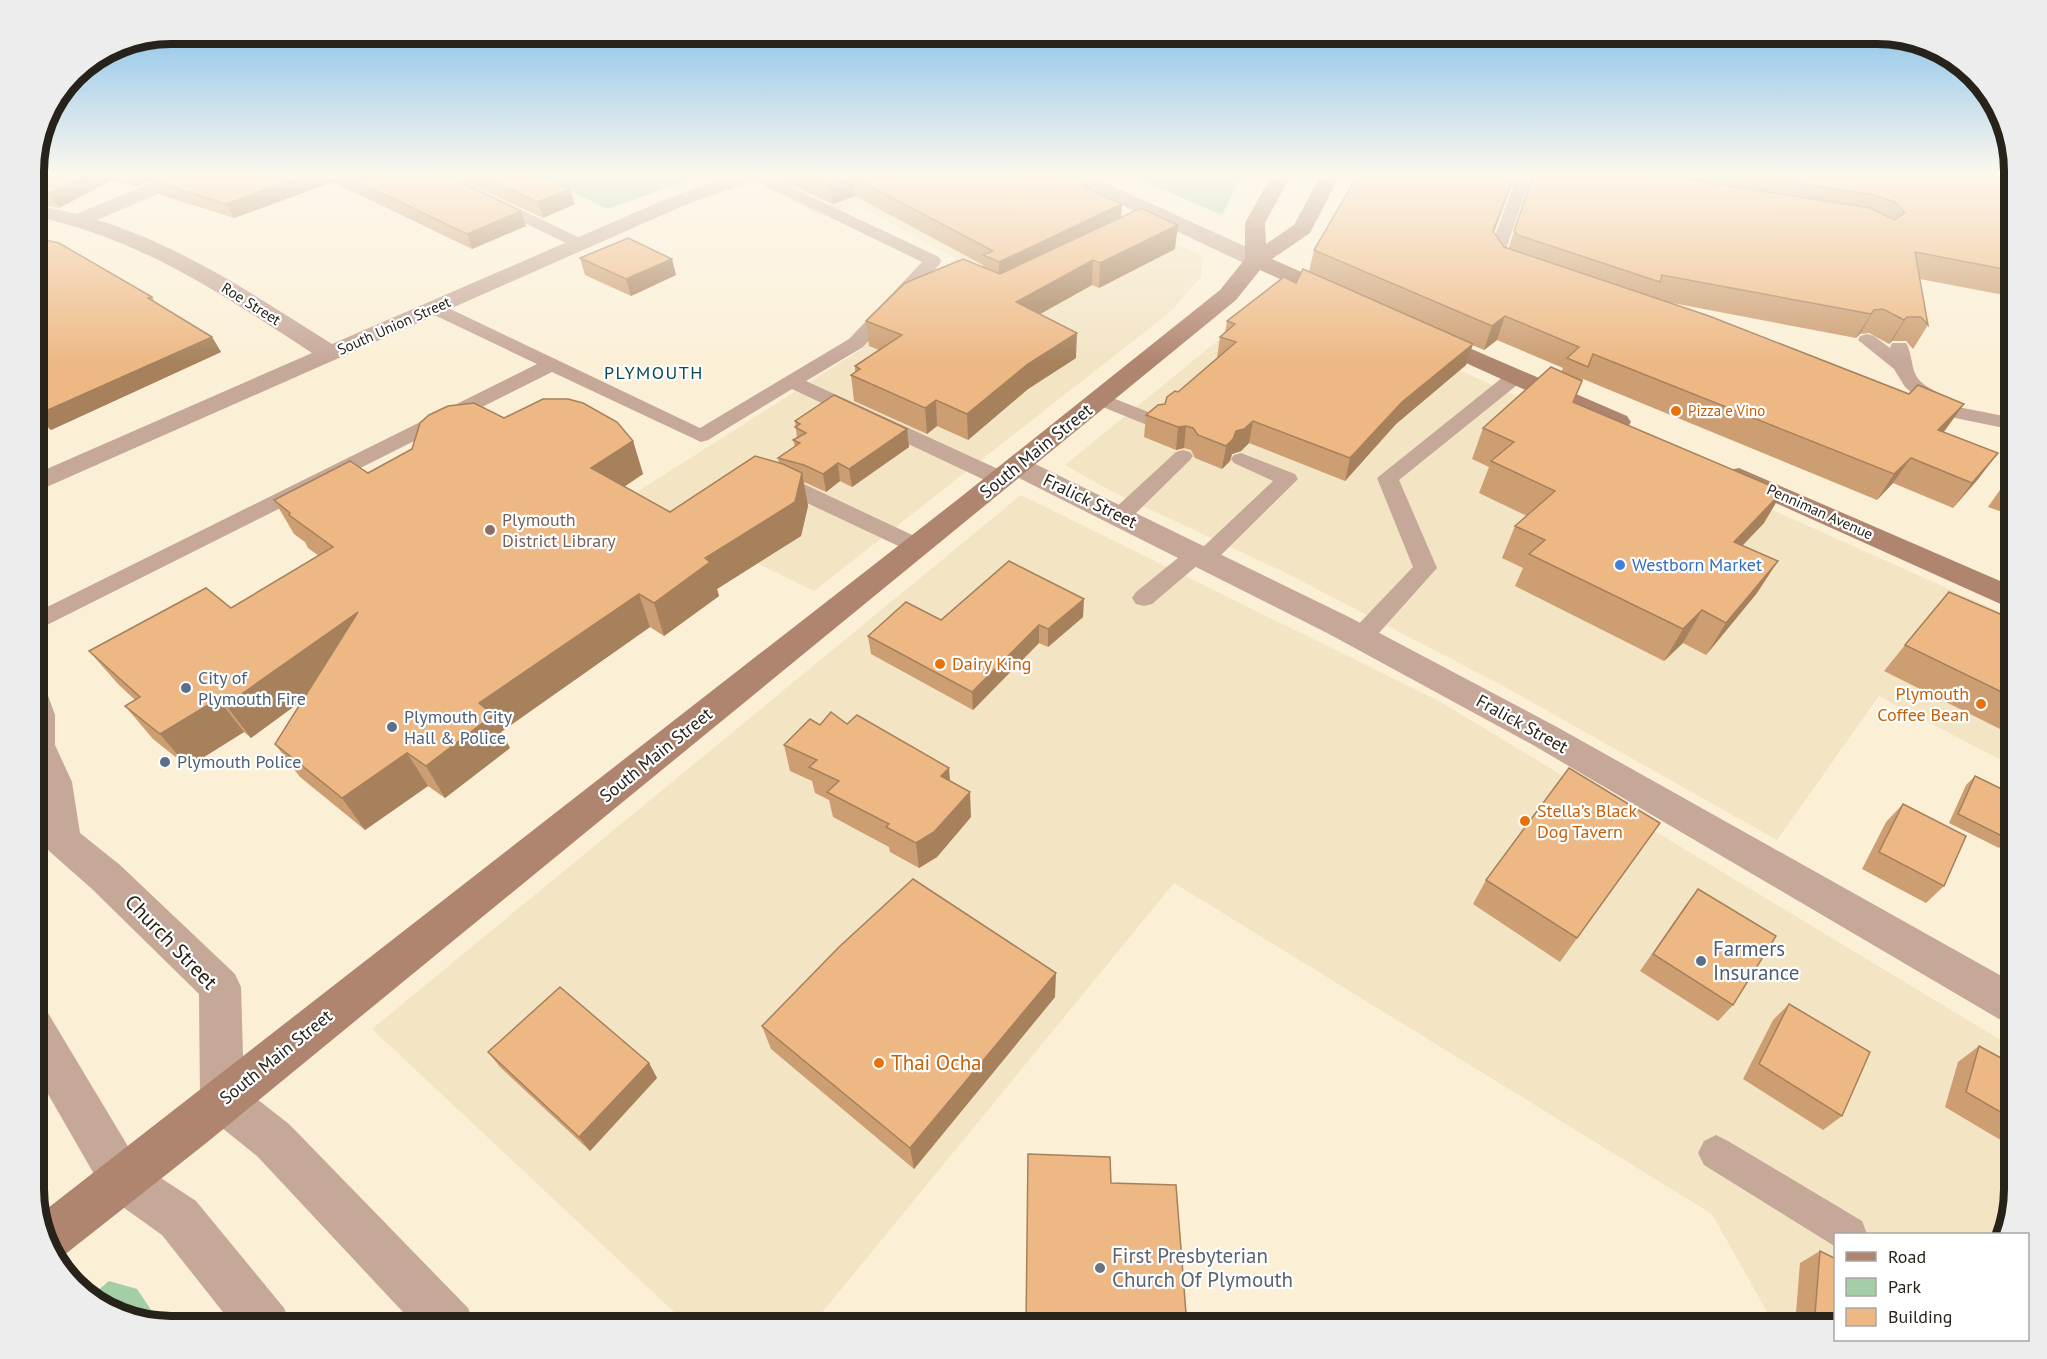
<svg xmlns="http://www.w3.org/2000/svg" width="2047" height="1359" font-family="'PT Sans',sans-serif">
  <rect width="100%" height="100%" fill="#fbefd6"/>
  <g fill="#f3e4c4">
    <polygon points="796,173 1021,173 1203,256 1201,277 1170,312 814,591 626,499 860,350 955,258 856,205 822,218 762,185"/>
    <polygon points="1280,290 2014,618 2014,767 1879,696 1777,840 1505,687 1288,574 1113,492 1065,465"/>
    <polygon points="1021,495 1439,701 2014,1048 2014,1189 2000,1234 1836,1234 1835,1326 1775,1326 1712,1214 1174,883 811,1326 689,1326 372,1029"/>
  </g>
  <g fill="#a4cea5">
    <polygon points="534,173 710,173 607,209"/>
    <polygon points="1124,173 1243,173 1222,215"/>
    <polygon points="109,1281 137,1289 160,1323 94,1303 89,1298"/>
  </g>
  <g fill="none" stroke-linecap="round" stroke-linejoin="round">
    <g fill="#c6a899" fill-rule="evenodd">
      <polygon points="427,173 445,173 586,241 588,244 586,247 574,247 429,176"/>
      <polygon points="745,173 761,173 939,257 941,261 939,265 863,347 806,381 1009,474 1012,479 1009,484 1001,486 993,484 792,389 708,440 701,442 552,372 33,632 33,614 537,364 428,312 425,308 428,304 440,304 700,428 849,339 922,262 747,177"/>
      <path d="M1518,173H1532L1504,255L1519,268L1517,272C1503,275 1495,266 1488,255Z"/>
      <path d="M1867,334L1874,336L1890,348L1892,343H1906C1913,354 1910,369 1919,380C1928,390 1949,395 1953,406L2014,418V430L1916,410L1913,406L1916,402L1921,401L1905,387L1894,369L1858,340L1860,336Z"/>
      <polygon points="1515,371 1522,373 1525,377 1522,381 1399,480 1437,568 1370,643 1361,646 1352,643 1349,637 1352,631 1413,567 1377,478 1508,373"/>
      <polygon points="1100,393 1161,417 1164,421 1161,425 1147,425 1093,403 1090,399 1093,395"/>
      <polygon points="1183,450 1190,452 1193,456 1190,460 1128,521 1120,523 1112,521 1109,516 1112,511 1176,452"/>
      <polygon points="1241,453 1295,474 1298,479 1213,563 1199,564 1152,604 1144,606 1136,604 1132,598 1136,592 1189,549 1202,548 1273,481 1234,463 1231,459 1234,455"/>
      <polygon points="772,476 806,485 925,541 928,546 925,551 917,553 909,551 790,495 764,488 761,483 764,478"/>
      <polygon points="1716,1135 1728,1141 1862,1221 1867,1234 1836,1234 1836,1247 1704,1165 1698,1153 1704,1141"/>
    </g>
    <g fill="#c6a899" fill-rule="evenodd">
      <path d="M175,173H201L198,177L97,220C183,246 257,297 332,344L671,197L740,173H767L764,177L685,205L33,493V475L312,353C220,293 142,239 33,216V204L76,214Z"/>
      <polygon points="1059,173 1084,173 1264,255 1267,260 1264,265 1256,267 1248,265 1062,177"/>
      <polygon points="1017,458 1027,460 1351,618 1557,727 2014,983 2014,1024 1999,1019 1533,745 1329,634 1007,472 1003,466 1007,460"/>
      <polygon points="33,684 45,687 55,715 55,745 72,782 80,833 120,865 235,974 241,987 244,1089 289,1124 468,1308 475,1326 416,1326 257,1156 206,1115 200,1100 199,994 92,889 49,851 43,840 33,775"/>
      <polygon points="33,1007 48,1013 138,1163 196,1201 284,1308 291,1326 234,1326 162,1235 106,1195 33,1068"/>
    </g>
    <g fill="#b0856f" fill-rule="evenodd">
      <polygon points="1273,173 1292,173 1265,223 1266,244 1294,225 1322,173 1341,173 1310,233 1272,259 1347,292 1350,297 1347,302 1339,304 1331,302 1260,270 1236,300 205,1144 63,1256 54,1260 51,1257 39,1215 957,500 1220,290 1245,259 1245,223"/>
      <polygon points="1430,331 1627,416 1631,422 1627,428 1618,430 1609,428 1422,343 1418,338 1422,333"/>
      <polygon points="1739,468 2014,587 2014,610 1729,482 1725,476 1729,470"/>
    </g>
  </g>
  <g fill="#cc9e72">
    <polygon points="33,173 170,173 135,187 112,180 59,208 33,203"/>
    <polygon points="172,173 441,173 521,211 526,226 472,249 364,197 359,185 364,197 332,182 234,218 161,195 153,181"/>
    <polygon points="446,173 540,173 542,174 543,177 575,204 543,218"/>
    <polygon points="781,173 1054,173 1084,187 1122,217 1175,249 1099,288 1092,285 1040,314 1076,358 1028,389 968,440 937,426 927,434 854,401 851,375 855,372 855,366 879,350 869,346 866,321 983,267 983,265 855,196 833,204 782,181"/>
    <polygon points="1533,173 2014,173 2014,297 1920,279 1928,325 1913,349 1906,341 1892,341 1889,344 1869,333 1860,334 1856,338 1667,302 1946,429 1944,432 1979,478 1953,508 1893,483 1877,500 1583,379 1573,403 1764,523 1743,545 1757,593 1706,655 1683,643 1664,661 1515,586 1523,568 1502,558 1515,526 1527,516 1479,493 1489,467 1472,459 1483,428 1561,372 1563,368 1497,340 1484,350 1472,345 1466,365 1396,424 1345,481 1249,443 1241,451 1232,454 1230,461 1222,469 1195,458 1191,450 1184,448 1176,450 1144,437 1146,415 1165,404 1217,358 1220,337 1225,332 1227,321 1296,283 1309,272 1314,250 1494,232 1504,247 1508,249 1534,173"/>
    <polygon points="33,237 152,297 155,302 212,337 221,352 51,430 45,426 33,431"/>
    <polygon points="580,258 676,275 631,296 585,275"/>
    <polygon points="504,418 633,441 643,474 624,487 670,512 779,463 778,458 795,447 793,440 797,438 795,421 907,429 909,447 852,487 840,481 826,492 804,482 808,506 801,536 717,589 719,596 664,636 650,627 501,732 510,748 445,798 428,786 365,830 300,777 275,744 304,699 251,738 244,732 188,767 153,739 125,706 135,700 118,684 89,651 231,608 319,556 308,548 305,542 294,534 274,500 368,473"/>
    <polygon points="2014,470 2014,516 1988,507"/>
    <polygon points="1083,617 1048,647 1039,643 973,710 871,654 868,636 941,620"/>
    <polygon points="2014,620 2014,736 1884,671 1905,645"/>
    <polygon points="847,724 950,781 971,817 937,857 919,868 890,852 889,847 833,817 829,800 815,793 812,781 790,771 784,745 820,725"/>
    <polygon points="1975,776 2008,839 1999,848 1949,823 1966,785"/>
    <polygon points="1903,804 1944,886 1926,903 1862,869 1886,822"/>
    <polygon points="1660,823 1560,962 1473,904 1486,880"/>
    <polygon points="1698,889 1733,1005 1718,1021 1640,971 1685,906"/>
    <polygon points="1055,997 914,1169 771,1049 762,1026"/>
    <polygon points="1789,1004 1842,1116 1823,1130 1743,1079 1773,1020"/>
    <polygon points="1979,1046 2014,1065 2014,1148 1945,1107 1958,1062"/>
    <polygon points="488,1052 649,1063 657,1078 590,1151 500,1067"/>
    <polygon points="1820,1251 1836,1259 1836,1326 1796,1326 1795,1325 1800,1263"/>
  </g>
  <g fill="#a6815c">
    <polygon points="90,173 107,173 112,180 59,208 50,193"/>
    <polygon points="126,173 170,173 135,187"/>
    <polygon points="312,173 328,173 332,182 234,218 226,204"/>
    <polygon points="351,173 393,173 358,182 359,185 357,182 349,176"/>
    <polygon points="1515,173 1516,173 1486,254 1493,231"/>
    <polygon points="853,177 855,196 833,204 830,185"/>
    <polygon points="570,189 575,204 543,218 538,202"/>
    <polygon points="1122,204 1121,223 999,282 999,262"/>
    <polygon points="521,211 526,226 472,249 467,234"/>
    <polygon points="33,214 37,219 33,221"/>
    <polygon points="1178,225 1175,249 1099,288 1100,263"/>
    <polygon points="672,259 676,275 631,296 626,279"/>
    <polygon points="1093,260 1092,285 1017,327 1016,302"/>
    <polygon points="1874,310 1860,334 1856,338 1871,314"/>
    <polygon points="1505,316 1497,340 1484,350 1492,326"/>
    <polygon points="1907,317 1892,341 1889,344 1904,320"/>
    <polygon points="1077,333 1076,358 1028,389 968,440 967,414 1028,364"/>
    <polygon points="212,337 221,352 51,430 39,414"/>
    <polygon points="1473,344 1466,365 1396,424 1345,481 1350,458 1402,402"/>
    <polygon points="936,400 937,426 927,434 925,408"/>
    <polygon points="1964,404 1946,429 1921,455 1938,430"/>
    <polygon points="33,410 45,426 33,431"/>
    <polygon points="1253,421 1249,443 1241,451 1232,454 1230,461 1222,469 1226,446 1236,431"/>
    <polygon points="1186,426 1184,448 1176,450 1178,427"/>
    <polygon points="907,429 909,447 852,487 849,469"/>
    <polygon points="633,441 643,474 602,501 591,468"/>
    <polygon points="1998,453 1979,478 1953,508 1972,483"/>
    <polygon points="1911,458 1893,483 1877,500 1894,474"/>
    <polygon points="838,463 840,481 826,492 823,474"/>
    <polygon points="802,473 808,506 801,536 717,589 719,596 664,636 654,603"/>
    <polygon points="1783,491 1764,523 1715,574 1734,542"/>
    <polygon points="1778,561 1757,593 1706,655 1726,623"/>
    <polygon points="639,594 650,627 501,732 510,748 445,798 426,766 479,703"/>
    <polygon points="1084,599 1083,617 1048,647 1048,629"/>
    <polygon points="1702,610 1683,643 1664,661 1683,629"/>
    <polygon points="358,612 378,645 251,738 226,705"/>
    <polygon points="1039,625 1039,643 973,710 972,692"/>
    <polygon points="218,699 244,732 188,767 160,734"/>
    <polygon points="407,753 428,786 365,830 342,798"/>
    <polygon points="949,768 951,793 941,776"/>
    <polygon points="970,792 971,817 937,857 919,868 916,843"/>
    <polygon points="1056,973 1055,997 914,1169 910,1148"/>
    <polygon points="649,1063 657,1078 590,1151 579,1137"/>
  </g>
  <g fill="#edb884" stroke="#a6815c" stroke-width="1.5">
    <polygon points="33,173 90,173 50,193 33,190"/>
    <polygon points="172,173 312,173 226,204 153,181"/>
    <polygon points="337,173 351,173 349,176 357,182"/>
    <polygon points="386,173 441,173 521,211 467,234 358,182"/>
    <polygon points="475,173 540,173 542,174 538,175 570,189 538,202"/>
    <polygon points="802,173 1054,173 1063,177 1085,177 1084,187 1122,204 999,262 983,255 993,251 853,177 830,185"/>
    <polygon points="1359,173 1515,173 1493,231 1504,247 1709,316 1909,394 1918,385 1964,404 1938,430 1998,453 1972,483 1911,458 1894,474 1593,354 1588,367 1567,358 1579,347 1505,316 1492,326 1314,250"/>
    <polygon points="1534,173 1647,173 1870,208 1894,220 1905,213 1895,202 1875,195 1729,173 2014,173 2014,271 1915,252 1928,325 1921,317 1907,317 1904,320 1883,309 1874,310 1871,314 1662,275 1660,282 1518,235 1514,231"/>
    <polygon points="1141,208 1178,225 1100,263 1093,260 1016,302 1077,333 1028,364 967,414 936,400 925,408 851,375 860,369 855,366 902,335 866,321 905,283 963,259 1000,274"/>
    <polygon points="33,237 59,243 152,297 148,298 212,337 39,414 33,410"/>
    <polygon points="628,238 672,259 626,279 580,258"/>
    <polygon points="1303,269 1473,344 1402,402 1350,458 1253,421 1244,429 1236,431 1233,439 1226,446 1198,435 1193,428 1186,426 1178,427 1146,415 1158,405 1165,404 1167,397 1175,391 1178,392 1236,342 1220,337 1235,324 1227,321 1284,277 1296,283"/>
    <polygon points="1551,367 1582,381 1573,402 1783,491 1734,542 1778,561 1726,623 1702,610 1683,629 1529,554 1545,540 1515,526 1555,491 1491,461 1514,442 1483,428"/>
    <polygon points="834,395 907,429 849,469 838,463 823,474 804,465 778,458 800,443 793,440 806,433 795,427 800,424 795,421"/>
    <polygon points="543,399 568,399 583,403 617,422 633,441 591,468 670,512 755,456 783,464 802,473 795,502 705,558 710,562 654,603 639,594 479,703 493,715 426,766 407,753 342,798 275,744 358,612 226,705 218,699 160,734 125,706 140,697 89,651 206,588 231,608 333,547 289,515 290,513 274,500 350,461 368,473 412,449 420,423 429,415 448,406 474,403 504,418"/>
    <polygon points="2014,472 2014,493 2002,489"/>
    <polygon points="1009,561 1084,599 1048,629 1039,625 972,692 868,636 906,602 941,620"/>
    <polygon points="1949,592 2014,620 2014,698 1905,645"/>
    <polygon points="831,712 847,724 857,715 949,768 941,776 970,792 934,832 916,843 886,827 889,824 827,792 839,781 809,767 817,760 784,745 810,719 820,725"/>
    <polygon points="1569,768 1660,823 1577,938 1486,880"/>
    <polygon points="1975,776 2014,795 2014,825 2008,839 1958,814"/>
    <polygon points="1903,804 1966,836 1944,886 1879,852"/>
    <polygon points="913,879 1056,973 910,1148 762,1026 839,947"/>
    <polygon points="1698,889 1776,936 1733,1005 1653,954"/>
    <polygon points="560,987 649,1063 579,1137 488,1052"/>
    <polygon points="1789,1004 1870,1052 1842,1116 1759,1064"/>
    <polygon points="1979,1046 2014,1065 2014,1120 1966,1092"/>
    <polygon points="1028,1154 1110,1157 1111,1183 1176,1185 1187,1326 1026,1326"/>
    <polygon points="1820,1251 1836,1259 1836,1325 1815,1314"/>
  </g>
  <linearGradient id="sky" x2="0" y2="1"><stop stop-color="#7dbdea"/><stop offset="0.48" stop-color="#fdf8ed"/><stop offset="1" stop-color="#fdf8ed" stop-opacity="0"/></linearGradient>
  <rect width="2047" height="363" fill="url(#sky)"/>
  <g fill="#e8710a" stroke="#fff" stroke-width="2">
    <circle cx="1676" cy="411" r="6"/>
    <circle cx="940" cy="664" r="6"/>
    <circle cx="1981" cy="704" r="6"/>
    <circle cx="1525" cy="821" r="6"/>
    <circle cx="879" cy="1063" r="6"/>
  </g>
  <circle fill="#8d6e63" stroke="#fff" stroke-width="2" cx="490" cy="530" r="6"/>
  <circle fill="#3f7fe0" stroke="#fff" stroke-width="2" cx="1620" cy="565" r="6"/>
  <g fill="#5c6f8a" stroke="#fff" stroke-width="2">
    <circle cx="186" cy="688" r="6"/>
    <circle cx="392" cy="727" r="6"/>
    <circle cx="165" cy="762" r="6"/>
    <circle cx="1701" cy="961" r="6"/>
  </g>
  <circle fill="#6b7280" stroke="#fff" stroke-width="2" cx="1100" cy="1268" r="6"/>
  <g text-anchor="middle" stroke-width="4.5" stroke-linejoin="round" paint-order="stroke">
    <g font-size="15" fill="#27231a" stroke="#fff">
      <text transform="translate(251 304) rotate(32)" y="5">Roe Street</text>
      <text transform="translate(394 326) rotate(-24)" y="5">South Union Street</text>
      <text transform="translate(1820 512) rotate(24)" y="5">Penniman Avenue</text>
    </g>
    <g font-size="15" fill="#c56008" stroke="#fff" text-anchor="start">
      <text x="1688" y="416">Pizza e Vino</text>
    </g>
    <g font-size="18" letter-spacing="1.5" fill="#094950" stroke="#fff">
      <text x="654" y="379">PLYMOUTH</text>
    </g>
    <g font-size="18" fill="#27231a" stroke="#fff">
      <text transform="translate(1036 451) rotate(-39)" y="6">South Main Street</text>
      <text transform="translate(1090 501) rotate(26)" y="6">Fralick Street</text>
      <text transform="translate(1522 724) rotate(29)" y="6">Fralick Street</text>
      <text transform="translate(656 755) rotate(-39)" y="6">South Main Street</text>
      <text transform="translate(276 1057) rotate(-39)" y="6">South Main Street</text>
    </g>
    <g font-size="18" fill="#785e54" stroke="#fff" text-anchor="start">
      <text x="502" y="526">Plymouth<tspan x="502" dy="21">District Library</tspan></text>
    </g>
    <g font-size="18" fill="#366cbe" stroke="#fff" text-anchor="start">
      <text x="1632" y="571">Westborn Market</text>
    </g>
    <g font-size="18" fill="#c56008" stroke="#fff" text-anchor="start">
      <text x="952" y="670">Dairy King</text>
      <text x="1969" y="700" text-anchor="end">Plymouth<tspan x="1969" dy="21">Coffee Bean</tspan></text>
      <text x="1537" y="817">Stella’s Black<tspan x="1537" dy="21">Dog Tavern</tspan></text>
    </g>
    <g font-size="18" fill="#4e5e75" stroke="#fff" text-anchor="start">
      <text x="198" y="684">City of<tspan x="198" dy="21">Plymouth Fire</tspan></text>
      <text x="404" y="723">Plymouth City<tspan x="404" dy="21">Hall &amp; Police</tspan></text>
      <text x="177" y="768">Plymouth Police</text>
    </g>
    <g font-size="21" fill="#27231a" stroke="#fff">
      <text transform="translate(171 942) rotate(46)" y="7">Church Street</text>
    </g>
    <g font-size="21" fill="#4e5e75" stroke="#fff" text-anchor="start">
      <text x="1713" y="956">Farmers<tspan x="1713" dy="24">Insurance</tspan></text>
    </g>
    <g font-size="21" fill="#c56008" stroke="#fff" text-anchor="start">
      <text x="891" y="1070">Thai Ocha</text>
    </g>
    <g font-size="21" fill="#5b616d" stroke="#fff" text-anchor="start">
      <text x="1112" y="1263">First Presbyterian<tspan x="1112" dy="24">Church Of Plymouth</tspan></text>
    </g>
  </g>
  <path d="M0 0H2047V1359H0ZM171 44H1877A127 127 0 0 1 2004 171V1189A127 127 0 0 1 1877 1316H171A127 127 0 0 1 44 1189V171A127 127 0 0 1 171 44Z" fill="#eeeded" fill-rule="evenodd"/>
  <path fill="none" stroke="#27231a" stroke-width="8" d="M171 44H1877A127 127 0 0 1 2004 171V1189A127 127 0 0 1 1877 1316H171A127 127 0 0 1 44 1189V171A127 127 0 0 1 171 44Z"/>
  <rect x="1834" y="1233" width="195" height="108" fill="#ffffff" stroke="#a9a7a3" stroke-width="1.5"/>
  <rect x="1846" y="1252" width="30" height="9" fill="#b0856f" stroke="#a9a7a3" stroke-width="1.5"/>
  <text x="1888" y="1263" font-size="18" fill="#27231a">Road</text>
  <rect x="1846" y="1278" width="30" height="18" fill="#a4cea5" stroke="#a9a7a3" stroke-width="1.5"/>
  <text x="1888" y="1293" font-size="18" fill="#27231a">Park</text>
  <rect x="1846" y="1308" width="30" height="18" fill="#edb884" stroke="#a9a7a3" stroke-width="1.5"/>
  <text x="1888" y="1323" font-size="18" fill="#27231a">Building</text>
</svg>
